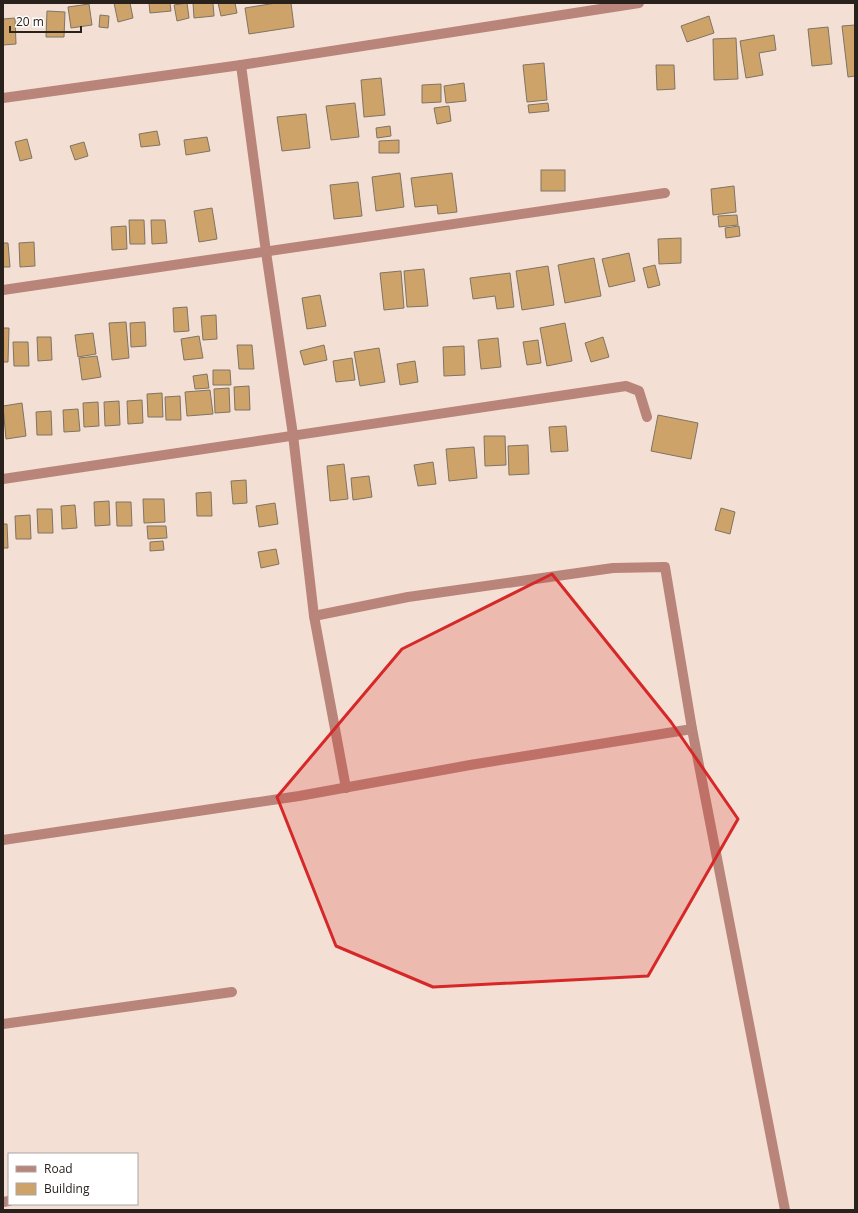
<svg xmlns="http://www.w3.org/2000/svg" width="858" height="1213" font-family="'Open Sans',sans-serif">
  <rect width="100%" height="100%" fill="#f3dfd3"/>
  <g fill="#cda36a" stroke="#7f7464">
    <polygon points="114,3 130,3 133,18 118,22"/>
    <polygon points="149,3 170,3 171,11 150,13"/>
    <polygon points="187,3 189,18 177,21 174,5"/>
    <polygon points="193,3 213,3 214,16 194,18"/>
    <polygon points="218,3 235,3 237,13 221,16"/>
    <polygon points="276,3 291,3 294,27 249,34 245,8"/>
    <polygon points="89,4 92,25 71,28 68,7"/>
    <polygon points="47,11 65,12 64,37 46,37"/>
    <polygon points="100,15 109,16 108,28 99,27"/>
    <polygon points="709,16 714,33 687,42 681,26"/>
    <polygon points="15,18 16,44 3,45 3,19"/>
    <polygon points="855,25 855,76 848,77 842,26"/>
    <polygon points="828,27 832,64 812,66 808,29"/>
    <polygon points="774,35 776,50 759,53 763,75 746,78 740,41"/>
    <polygon points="736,38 738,79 714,80 713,39"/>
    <polygon points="544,63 547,100 527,102 523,65"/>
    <polygon points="656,65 674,65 675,89 657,90"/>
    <polygon points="381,78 385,115 364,117 361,80"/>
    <polygon points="464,83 466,101 446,103 444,86"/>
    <polygon points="441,84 441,102 422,103 422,85"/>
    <polygon points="355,103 359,137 331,140 326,106"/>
    <polygon points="548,103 549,111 529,113 528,105"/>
    <polygon points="449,106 451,121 437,124 434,108"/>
    <polygon points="306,114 310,148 282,151 277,117"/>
    <polygon points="390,126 391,136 377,138 376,128"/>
    <polygon points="157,131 160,145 141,147 139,134"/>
    <polygon points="207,137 210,151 186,155 184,140"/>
    <polygon points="27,139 32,158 20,161 15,142"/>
    <polygon points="399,140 399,153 379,153 379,141"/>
    <polygon points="84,142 88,156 75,160 70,146"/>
    <rect x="541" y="170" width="24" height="21"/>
    <polygon points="400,173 404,207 376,211 372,177"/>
    <polygon points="452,173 457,212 438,214 437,205 415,207 411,178"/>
    <polygon points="358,182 362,216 334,219 330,185"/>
    <polygon points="734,186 736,212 713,215 711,189"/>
    <polygon points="212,208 217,239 199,242 194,211"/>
    <polygon points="737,215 738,225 719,227 718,216"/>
    <polygon points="129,220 144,220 145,244 130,244"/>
    <polygon points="151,220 165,220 167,243 152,244"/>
    <polygon points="126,226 127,249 112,250 111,227"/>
    <polygon points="739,226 740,236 726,238 725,228"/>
    <polygon points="681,238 681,263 659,264 658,239"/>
    <polygon points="34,242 35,266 20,267 19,243"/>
    <polygon points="3,243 8,243 10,267 3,267"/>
    <polygon points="629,253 635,281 609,287 602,259"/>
    <polygon points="594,258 601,296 565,303 558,265"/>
    <polygon points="655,265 660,285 648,288 643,268"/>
    <polygon points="548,266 554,305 522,310 516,271"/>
    <polygon points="424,269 428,306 407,307 404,271"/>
    <polygon points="401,271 404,308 384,310 380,273"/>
    <polygon points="510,273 514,307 497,309 495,296 473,299 470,278"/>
    <polygon points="320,295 326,326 307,329 302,298"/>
    <polygon points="187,307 189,331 174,332 173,308"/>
    <polygon points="216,315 217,339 203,340 201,316"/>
    <polygon points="126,322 129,358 112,360 109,323"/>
    <polygon points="145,322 146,346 131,347 130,323"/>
    <polygon points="565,323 572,361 547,366 540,328"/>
    <polygon points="3,328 9,328 8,362 3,362"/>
    <polygon points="93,333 96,354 78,357 75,335"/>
    <polygon points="199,336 203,358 184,360 181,339"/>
    <polygon points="37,337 51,337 52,360 38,361"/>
    <polygon points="603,337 609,357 591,362 585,343"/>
    <polygon points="498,338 501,367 481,369 478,340"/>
    <polygon points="538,340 541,363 527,365 523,342"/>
    <polygon points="13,342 28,342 29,366 14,366"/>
    <polygon points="237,345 252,345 254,369 239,369"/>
    <polygon points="324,345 327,360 304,365 300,351"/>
    <polygon points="464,346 465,375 444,376 443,347"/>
    <polygon points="379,348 385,382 360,386 354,352"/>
    <polygon points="97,356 101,377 82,380 79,358"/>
    <polygon points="352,358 355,380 336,382 333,361"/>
    <polygon points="415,361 418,382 400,385 397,364"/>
    <polygon points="213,370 230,370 231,385 213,385"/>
    <polygon points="207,374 209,388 195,389 193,376"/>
    <polygon points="249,386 250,410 235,410 234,387"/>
    <polygon points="229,388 230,412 215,413 214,389"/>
    <polygon points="210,390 213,414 187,416 185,392"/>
    <polygon points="162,393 163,417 148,417 147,394"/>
    <polygon points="180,396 181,420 166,420 165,397"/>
    <polygon points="142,400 143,423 128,424 127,401"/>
    <polygon points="119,401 120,425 105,426 104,402"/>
    <polygon points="98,402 99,426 84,427 83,403"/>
    <polygon points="22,403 26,436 6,439 3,406"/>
    <polygon points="78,409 80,431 64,432 63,410"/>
    <polygon points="51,411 52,435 37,435 36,412"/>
    <polygon points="658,415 698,423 691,459 651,451"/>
    <polygon points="566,426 568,451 551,452 549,427"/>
    <polygon points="484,436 505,436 506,465 485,466"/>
    <polygon points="528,445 529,474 509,475 508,446"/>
    <polygon points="474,447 477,478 449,481 446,449"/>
    <polygon points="433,462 436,484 418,486 414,465"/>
    <polygon points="344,464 348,499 330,501 327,466"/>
    <polygon points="369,476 372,497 353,500 351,478"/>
    <polygon points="246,480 247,503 233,504 231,481"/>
    <polygon points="211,492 212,516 197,516 196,493"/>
    <polygon points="143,499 164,499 165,522 144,523"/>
    <polygon points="109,501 110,525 95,526 94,502"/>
    <polygon points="116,502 131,502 132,526 117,526"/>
    <polygon points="275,503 278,524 259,527 256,506"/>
    <polygon points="75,505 77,528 62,529 61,506"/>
    <polygon points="721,508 735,512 730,534 715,530"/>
    <polygon points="37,509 52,509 53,533 38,533"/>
    <polygon points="30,515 31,539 16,539 15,516"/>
    <polygon points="3,524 7,524 8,548 3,548"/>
    <polygon points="147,526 166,526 167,538 148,539"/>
    <polygon points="163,541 164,550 150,551 150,542"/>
    <polygon points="276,549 279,564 261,568 258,552"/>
  </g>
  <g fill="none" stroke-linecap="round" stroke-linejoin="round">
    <g stroke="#b98479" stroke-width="10">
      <polyline points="314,616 346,788"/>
      <polyline points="3,1024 232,992"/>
      <polyline points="3,1202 9,1201"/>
    </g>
    <g stroke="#b98479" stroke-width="10">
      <polyline points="3,98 241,65 639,3"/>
      <polyline points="3,290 665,193"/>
      <polyline points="3,479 626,386 639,391 647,417"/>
      <polyline points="692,729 785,1210"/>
      <polyline points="3,840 299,796 470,765 692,729 665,567 613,568 408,597 314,616 293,435 266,252 241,65"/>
    </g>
  </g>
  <path fill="#d62828" fill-opacity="0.2" stroke="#d62828" stroke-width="3" stroke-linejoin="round" d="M552,574L671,722L738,819L648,976L433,987L336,946L277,797L402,649Z"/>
  <rect width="858" height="1213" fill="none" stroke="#28211c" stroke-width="8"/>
  <rect x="8" y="1153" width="130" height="52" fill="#ffffff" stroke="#a9a6a4"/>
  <rect x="16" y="1166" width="20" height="6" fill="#b98479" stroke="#a9a6a4"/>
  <text x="44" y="1173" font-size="12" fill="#28211c">Road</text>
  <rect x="16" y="1183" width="20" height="12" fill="#cda36a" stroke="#a9a6a4"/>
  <text x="44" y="1193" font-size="12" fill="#28211c">Building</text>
  <path d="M10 26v6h71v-6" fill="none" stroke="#28211c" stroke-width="2"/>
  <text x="16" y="26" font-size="12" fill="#28211c" stroke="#ffffff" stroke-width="3" paint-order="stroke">20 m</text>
</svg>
